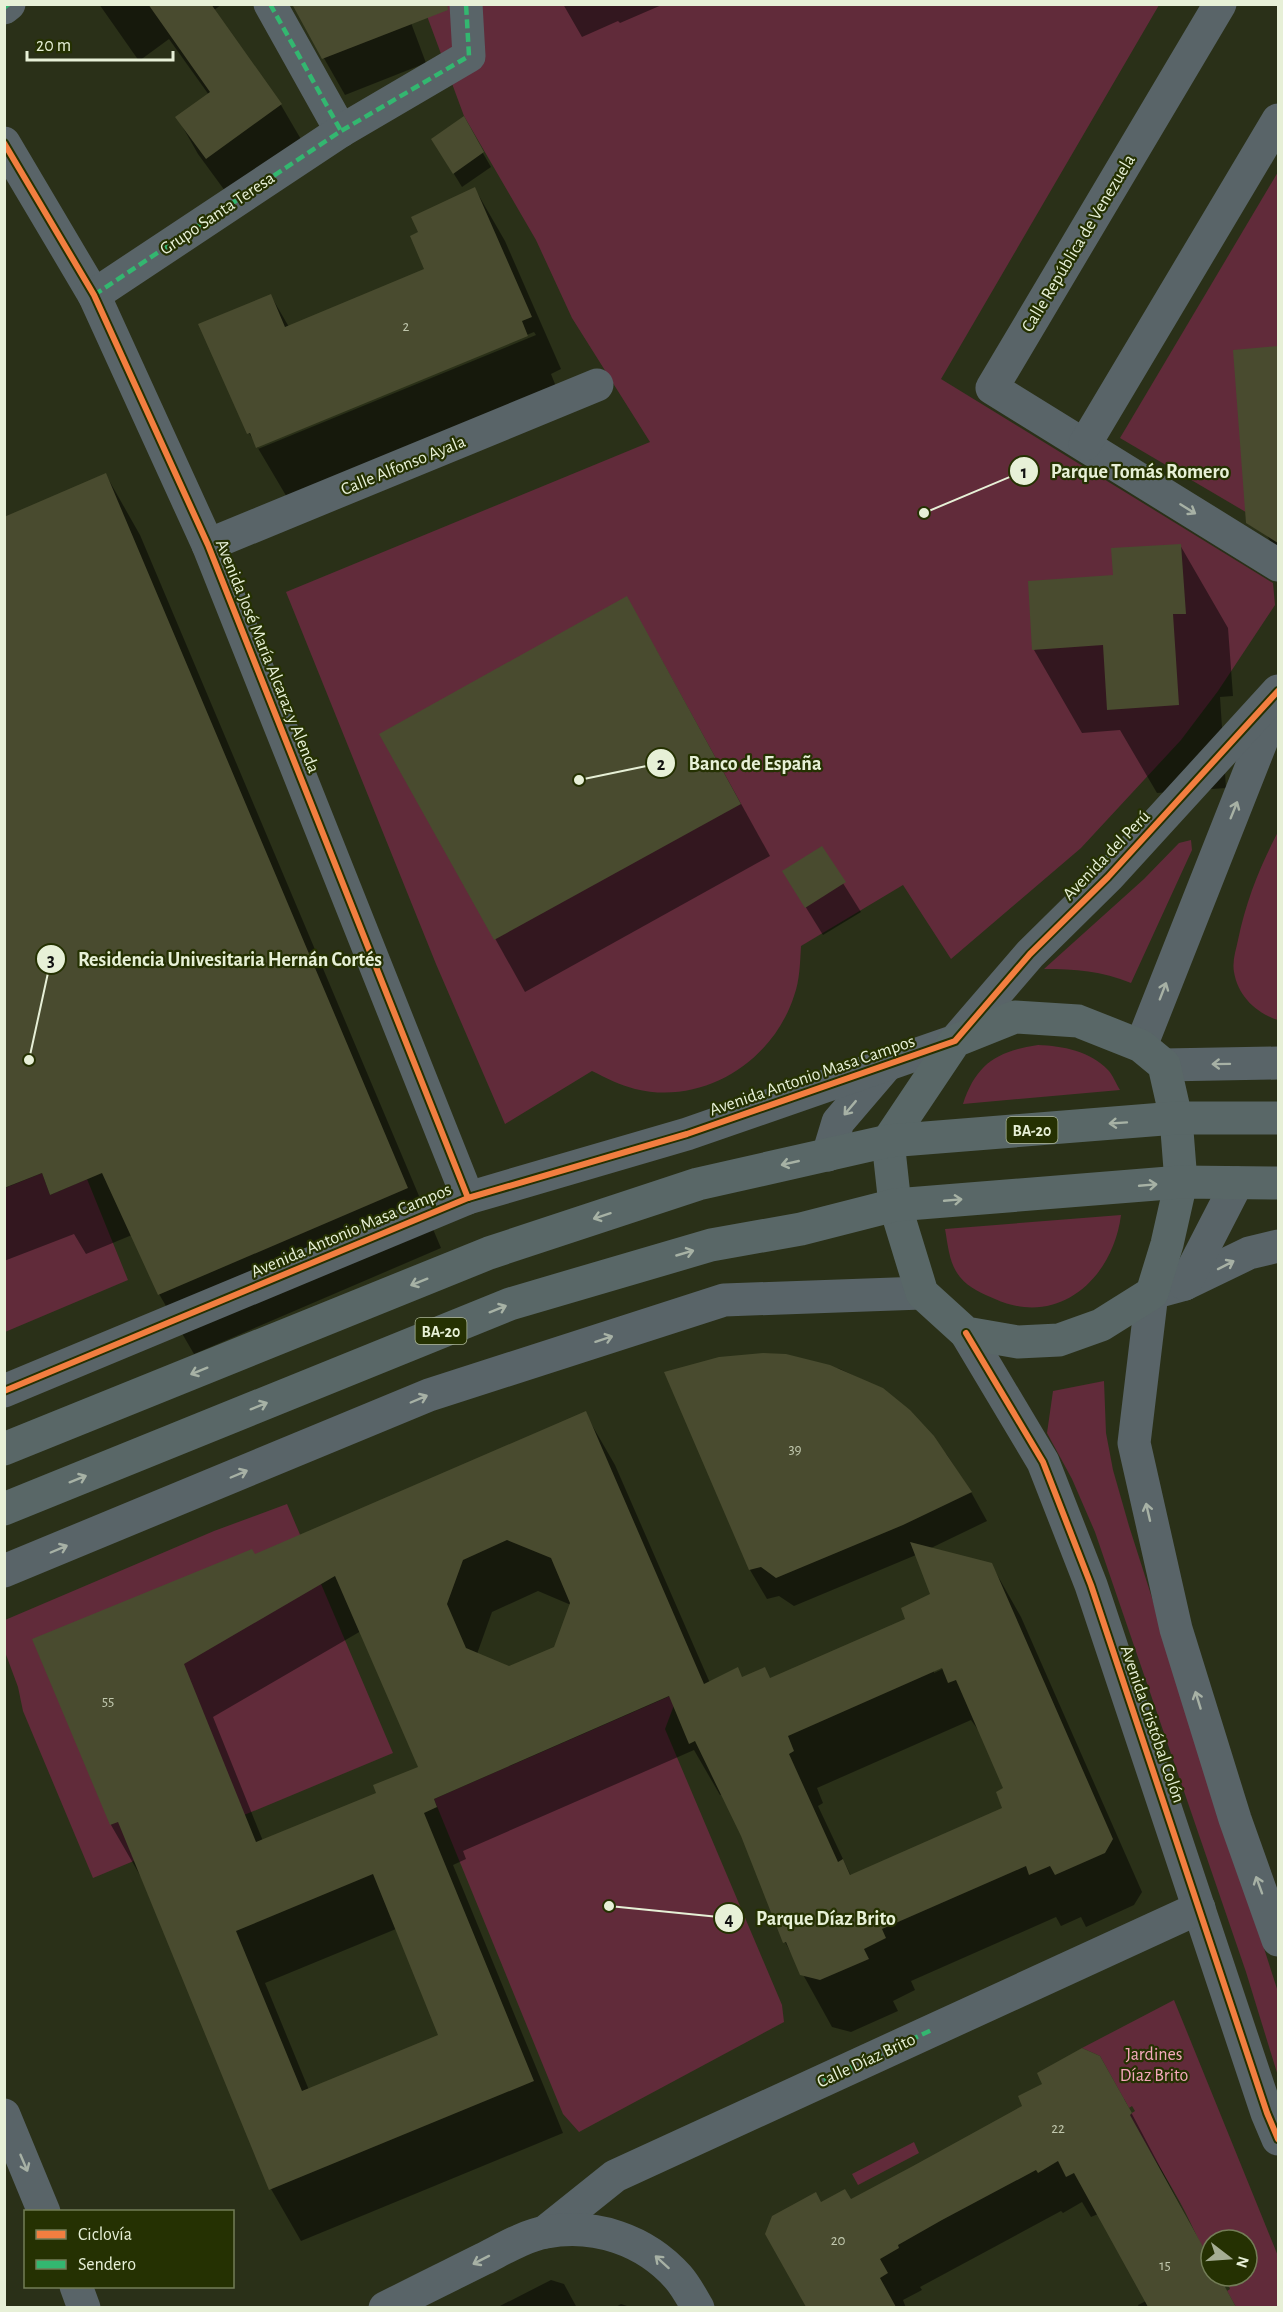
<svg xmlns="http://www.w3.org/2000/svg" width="1283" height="2312" font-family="'Alegreya Sans',sans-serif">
  <rect width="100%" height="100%" fill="#2a3018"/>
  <g fill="#612b3a">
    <path d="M398,5H1159L941,379L1273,583L1275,605L1218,691L1181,740L1081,848L951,959L903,885L801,946C800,962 800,980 794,996C773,1061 704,1106 635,1089C620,1085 606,1078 592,1071L505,1124L436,964L286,592L650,442L572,318L536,240L464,116L427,16Z"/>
    <polygon points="1278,172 1278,531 1120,438"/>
    <path d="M1278,832V1020C1256,1013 1238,996 1234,972C1232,961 1236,950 1238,940C1246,901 1260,866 1278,832Z"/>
    <path d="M1191,840L1192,850L1131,983C1102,971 1075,969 1044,969L1144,879L1179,843Z"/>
    <path d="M1038,1045C1063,1046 1090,1051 1108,1070C1113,1075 1116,1084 1120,1090L963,1104C976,1064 997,1051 1038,1045Z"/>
    <polygon points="42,1173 50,1195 87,1179 128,1280 5,1332 5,1188"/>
    <path d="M1121,1215C1113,1278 1059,1328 995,1299C983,1294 969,1288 960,1277C949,1264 948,1245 945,1229Z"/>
    <polygon points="1104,1381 1106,1433 1113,1470 1129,1526 1278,1992 1278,2076 1246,1972 1095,1532 1072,1479 1047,1433 1053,1391"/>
    <polygon points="287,1504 393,1753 93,1878 23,1711 18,1687 5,1652 5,1620 214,1531"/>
    <polygon points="679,1692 665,1729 782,2005 784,2022 579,2132 563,2114 434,1799"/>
    <path d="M1174,2000L1278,2256V2307H1236L1227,2291L1230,2289L1227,2282L1218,2287L1212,2276H1247V2240H1211V2274C1194,2218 1159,2165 1127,2116L1135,2111L1132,2106L1129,2108L1100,2056L1082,2048Z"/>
    <polygon points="914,2142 919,2153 858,2185 852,2174"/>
  </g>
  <g fill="#0007" fill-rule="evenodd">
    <polygon points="99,4 222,4 213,11 281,105 302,141 228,195 198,154 177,117 209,95 169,39 139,61"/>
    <polygon points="293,4 404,4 426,63 345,95"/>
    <polygon points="563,4 664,4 620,23 618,21 582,37"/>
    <polygon points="463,119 491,167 462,187 441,153"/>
    <path d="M475,189L505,241L561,369L551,374L557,389L288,499L249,433L200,325L271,296L289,327L426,270L420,233ZM534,332L536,335L258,449V446Z"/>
    <polygon points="1278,348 1278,555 1246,498 1234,351"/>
    <polygon points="106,475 140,535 441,1248 194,1354 159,1294 132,1235 86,1254 74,1234 4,1261 4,518"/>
    <polygon points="1180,545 1228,628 1233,696 1220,697 1226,788 1157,793 1120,730 1082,733 1034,650 1114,576"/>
    <polygon points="656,650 770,856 525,992 381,734"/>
    <polygon points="821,848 861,912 823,935 784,872"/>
    <path d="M797,1358L840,1369L882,1389L909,1411L947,1455L971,1492L987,1521L929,1549L991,1564L1021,1617L1142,1892L1134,1905L1086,1927L1081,1917L1061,1926L1056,1917L911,1981L915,1990L893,2001L898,2011L851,2032L832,2027L785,1942L742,1836L722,1794L720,1795L694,1750L463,1851L466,1859L453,1865L563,2133L301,2241L271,2189L141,1877L111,1825L34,1640L255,1556L585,1413L615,1465L710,1683L743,1679H770L907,1620L932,1595L916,1555L794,1606L779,1596L767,1599L750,1570ZM538,1591L571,1605L555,1648L509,1668L477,1654L492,1612ZM361,1631L420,1768L378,1794L263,1841L213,1717ZM949,1666L934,1673V1670ZM971,1720L981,1734L1005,1788L1004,1809L851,1876L818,1806L823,1803L817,1788ZM396,1929L440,2036L309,2090L265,1983Z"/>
    <polygon points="1124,2099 1211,2263 1211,2276 1218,2276 1235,2308 1139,2308 1138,2305 1146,2301 1098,2214 1091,2217 1082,2202 1063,2213 1061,2211 920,2287 922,2290 903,2300 906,2308 807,2308 767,2234 821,2203 851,2201"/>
    <polygon points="551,2280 564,2284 577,2308 496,2308"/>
    <polygon points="621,2304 633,2308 614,2308"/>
  </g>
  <g fill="#494b2f" fill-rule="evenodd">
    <polygon points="148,4 211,4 282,104 206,159 175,117 210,92"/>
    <polygon points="292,4 447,4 448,10 322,59"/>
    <polygon points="464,116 484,152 453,174 431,139"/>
    <polygon points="475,187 532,317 522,321 528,336 256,448 250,433 247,434 198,324 271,294 285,327 424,269 410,236 418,232 411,217"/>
    <polygon points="1278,346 1278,543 1246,523 1233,350"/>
    <polygon points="106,473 408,1188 158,1295 102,1173 50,1195 42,1173 4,1188 4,517"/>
    <polygon points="1181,544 1186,614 1173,614 1179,705 1107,710 1103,645 1032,650 1028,581 1113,575 1111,548"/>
    <polygon points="627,596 741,804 494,940 379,734"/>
    <polygon points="822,846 846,882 805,908 782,871"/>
    <polygon points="763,1353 786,1354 830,1365 883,1388 910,1410 934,1436 972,1492 903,1525 776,1578 761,1567 749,1570 664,1372 719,1357"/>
    <path d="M586,1411L704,1684L738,1667L742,1677L765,1667L770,1678L905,1619L901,1608L930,1594L910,1542L992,1563L1113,1839L1105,1853L1055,1875L1050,1866L1029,1875L1026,1866L882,1929L886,1938L864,1949L869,1959L820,1980L800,1975L786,1942L783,1943L741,1836L695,1741L689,1744L669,1696L434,1799L437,1807L424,1813L534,2081L269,2190L118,1822L110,1825L32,1639L252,1549L255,1554ZM507,1540L551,1558L570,1603L554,1647L509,1666L466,1648L447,1604L463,1560ZM335,1576L418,1767L373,1785L376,1793L256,1842L184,1664ZM942,1668L948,1683L956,1680L1003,1788L996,1792L1002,1808L850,1875L843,1859L838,1862L789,1754L794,1751L788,1736ZM373,1874L438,2035L302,2091L236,1931Z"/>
    <polygon points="1082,2048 1100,2056 1132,2113 1130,2115 1211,2261 1211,2276 1219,2276 1236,2307 1148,2307 1074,2173 1066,2177 1058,2161 1038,2173 1036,2170 942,2220 898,2245 899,2248 880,2259 888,2273 880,2278 896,2307 806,2307 765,2234 772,2216 816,2192 821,2202 845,2189 851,2199 913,2166 1022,2106 1018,2096 1042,2084 1037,2073"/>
  </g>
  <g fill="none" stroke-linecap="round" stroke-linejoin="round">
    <g stroke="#596468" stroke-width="33">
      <polyline points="270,4 341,131"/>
      <polyline points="1220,4 992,388 1278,565"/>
      <polyline points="4,8 9,4"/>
      <polyline points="4,143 94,295 208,545 468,1198"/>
      <polyline points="94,295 341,131 469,56 466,4"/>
      <polyline points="1085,444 1278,120"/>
      <polyline points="208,545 597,385"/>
      <polyline points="1141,1046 1275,707"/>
      <polyline points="1164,1065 1278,1063"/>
      <polyline points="828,1155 838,1122 885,1067"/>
      <polyline points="1278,1246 1249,1253 1185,1284 1152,1293 1134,1443 1176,1629 1235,1819 1278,1940"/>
      <polyline points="1185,1284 1237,1183"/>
      <polyline points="966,1333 1043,1462 1091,1585 1267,2113 1278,2139"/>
      <polyline points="4,1391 468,1198 687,1134 955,1041 1030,954 1108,877 1278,691"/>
      <polyline points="4,1571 429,1395 724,1300 922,1293"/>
      <polyline points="4,2115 44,2212"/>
      <polyline points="545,2232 615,2176 1199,1908"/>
      <polyline points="76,2286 84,2308"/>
      <path d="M385,2308C418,2291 451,2275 483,2259C503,2249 524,2236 546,2232C595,2223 645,2240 678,2277C686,2286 692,2298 698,2308"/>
    </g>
    <g stroke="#596767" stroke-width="33">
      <polygon points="1015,1017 1078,1021 1141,1046 1164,1065 1176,1118 1181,1182 1167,1244 1152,1293 1101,1325 1059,1340 1018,1342 966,1333 922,1293 895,1205 888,1141 955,1041"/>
      <polyline points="4,1449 489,1253 698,1184 888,1141 1176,1118 1278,1118"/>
      <polyline points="4,1509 510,1304 711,1245 801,1229 895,1205 1181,1182 1278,1183"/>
    </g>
    <g stroke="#33b770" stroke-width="4.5" stroke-dasharray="9 4.5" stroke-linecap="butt">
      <polyline points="270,4 341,131"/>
      <polyline points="4,8 9,4"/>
      <polyline points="94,295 341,131 469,56 466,4"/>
      <polyline points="824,2080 934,2029"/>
    </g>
    <defs>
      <g id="cycleway">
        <polyline points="4,143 94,295 208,545 468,1198"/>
        <polyline points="966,1333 1043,1462 1091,1585 1267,2113 1278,2139"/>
        <polyline points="4,1391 468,1198 687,1134 955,1041 1030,954 1108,877 1278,691"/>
      </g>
    </defs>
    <use href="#cycleway" stroke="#253102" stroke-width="10"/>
    <use href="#cycleway" stroke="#f27e40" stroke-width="6"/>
  </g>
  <defs><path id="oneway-shaft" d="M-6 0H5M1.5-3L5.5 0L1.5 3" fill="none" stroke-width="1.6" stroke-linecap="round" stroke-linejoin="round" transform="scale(1.5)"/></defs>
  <g stroke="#a7b1a5">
    <use href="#oneway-shaft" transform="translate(1188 509) rotate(32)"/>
    <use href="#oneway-shaft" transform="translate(1234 810) rotate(-68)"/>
    <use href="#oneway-shaft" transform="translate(1163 991) rotate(-69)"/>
    <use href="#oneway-shaft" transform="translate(1221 1064) rotate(179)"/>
    <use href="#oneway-shaft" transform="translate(850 1108) rotate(130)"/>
    <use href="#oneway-shaft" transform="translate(1226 1265) rotate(-27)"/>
    <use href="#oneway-shaft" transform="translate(604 1339) rotate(-18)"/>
    <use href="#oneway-shaft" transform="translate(419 1399) rotate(-23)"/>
    <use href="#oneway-shaft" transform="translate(239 1474) rotate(-23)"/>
    <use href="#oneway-shaft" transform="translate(1148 1512) rotate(-103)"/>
    <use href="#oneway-shaft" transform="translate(59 1549) rotate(-23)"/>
    <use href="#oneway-shaft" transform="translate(1198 1700) rotate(-107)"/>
    <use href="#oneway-shaft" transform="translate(1259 1885) rotate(-110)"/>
    <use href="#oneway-shaft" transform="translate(24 2163) rotate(67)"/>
    <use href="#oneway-shaft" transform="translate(481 2260) rotate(153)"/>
    <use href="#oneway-shaft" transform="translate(662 2262) rotate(-138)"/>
  </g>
  <g stroke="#a7b2a5">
    <use href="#oneway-shaft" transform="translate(1118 1123) rotate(176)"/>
    <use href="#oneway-shaft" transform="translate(790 1163) rotate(167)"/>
    <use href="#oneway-shaft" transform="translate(1148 1185) rotate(-5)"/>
    <use href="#oneway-shaft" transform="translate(953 1200) rotate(-5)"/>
    <use href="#oneway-shaft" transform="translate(602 1216) rotate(162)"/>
    <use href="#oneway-shaft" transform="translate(685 1253) rotate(-16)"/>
    <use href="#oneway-shaft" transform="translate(419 1282) rotate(158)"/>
    <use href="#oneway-shaft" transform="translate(498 1309) rotate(-22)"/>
    <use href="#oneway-shaft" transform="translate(199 1371) rotate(158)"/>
    <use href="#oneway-shaft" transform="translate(259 1406) rotate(-22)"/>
    <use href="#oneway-shaft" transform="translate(78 1479) rotate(-22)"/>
  </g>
  <g text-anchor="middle" stroke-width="4.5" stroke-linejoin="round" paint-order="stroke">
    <g font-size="15" fill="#c0c7ad">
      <text x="406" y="331">2</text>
      <text x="795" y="1454">39</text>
      <text x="108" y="1706">55</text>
      <text x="1058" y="2133">22</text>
      <text x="838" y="2245">20</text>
      <text x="1165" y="2270">15</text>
    </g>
    <g fill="#253102" stroke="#adb797" stroke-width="1.5">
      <rect x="1006.5" y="1117" width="51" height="26" rx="4.5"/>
      <rect x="415.5" y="1318" width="51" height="26" rx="4.5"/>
    </g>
    <g font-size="16" font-weight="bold" fill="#e7f0d7">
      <text x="1032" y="1136">BA-20</text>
      <text x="441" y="1337">BA-20</text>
    </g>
    <g font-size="18" fill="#e7f0d7" stroke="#253102">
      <text transform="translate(217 213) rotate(-34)" y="6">Grupo Santa Teresa</text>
      <text transform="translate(1078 243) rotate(-59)" y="6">Calle República de Venezuela</text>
      <text transform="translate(403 465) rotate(-22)" y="6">Calle Alfonso Ayala</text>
      <text transform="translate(268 656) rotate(68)" y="6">Avenida José María Alcaraz y Alenda</text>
      <text transform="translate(1106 855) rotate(-46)" y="6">Avenida del Perú</text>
      <text transform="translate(812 1075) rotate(-19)" y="6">Avenida Antonio Masa Campos</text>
      <text transform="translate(351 1230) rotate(-23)" y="6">Avenida Antonio Masa Campos</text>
      <text transform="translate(1153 1724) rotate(71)" y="6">Avenida Cristóbal Colón</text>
      <text transform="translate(866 2060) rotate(-25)" y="6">Calle Díaz Brito</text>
    </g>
    <g font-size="18" fill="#f5a9bc" stroke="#253102">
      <text x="1154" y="2060">Jardines<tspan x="1154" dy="21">Díaz Brito</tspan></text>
    </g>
  </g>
  <path fill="none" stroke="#e7f0d7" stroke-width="2" d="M924 513L1024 471M579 780L661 763M29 1060L51 959M609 1906L729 1918"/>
  <g fill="#e7f0d7" stroke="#253102" stroke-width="2">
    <circle cx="924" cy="513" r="6"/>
    <circle cx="579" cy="780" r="6"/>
    <circle cx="29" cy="1060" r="6"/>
    <circle cx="609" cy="1906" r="6"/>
    <circle cx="1024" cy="471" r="15"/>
    <circle cx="661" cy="763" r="15"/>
    <circle cx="51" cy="959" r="15"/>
    <circle cx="729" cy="1918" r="15"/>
  </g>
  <g font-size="18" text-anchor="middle" font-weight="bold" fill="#111">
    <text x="1024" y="478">1</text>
    <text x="661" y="770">2</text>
    <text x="51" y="966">3</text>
    <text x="729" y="1925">4</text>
  </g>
  <g font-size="20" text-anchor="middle" font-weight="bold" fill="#e7f0d7" stroke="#253102" stroke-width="4.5" stroke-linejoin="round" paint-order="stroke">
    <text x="1140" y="478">Parque Tomás Romero</text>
    <text x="755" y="770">Banco de España</text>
    <text x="230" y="966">Residencia Univesitaria Hernán Cortés</text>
    <text x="826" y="1925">Parque Díaz Brito</text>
  </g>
  <rect width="1283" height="2312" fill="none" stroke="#e7f0d7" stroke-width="12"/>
  <rect x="24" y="2210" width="210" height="78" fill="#253102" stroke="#737d57" stroke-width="1.5"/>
  <rect x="36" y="2230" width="30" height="9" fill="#f27e40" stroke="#737d57" stroke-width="1.5"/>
  <text x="78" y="2240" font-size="18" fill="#e7f0d7">Ciclovía</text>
  <rect x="36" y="2260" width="30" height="9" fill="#33b770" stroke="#737d57" stroke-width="1.5"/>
  <text x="78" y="2270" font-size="18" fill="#e7f0d7">Sendero</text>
  <g transform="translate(1229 2258) rotate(107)"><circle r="28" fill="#253102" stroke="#737d57" stroke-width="1.5"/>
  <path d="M0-4.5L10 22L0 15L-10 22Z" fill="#a5ad94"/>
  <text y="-9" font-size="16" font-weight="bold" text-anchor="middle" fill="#e7f0d7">N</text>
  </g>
  <path d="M27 51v9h146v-9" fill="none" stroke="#e7f0d7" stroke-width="3"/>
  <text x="36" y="51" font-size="18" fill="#e7f0d7" stroke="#253102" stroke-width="4.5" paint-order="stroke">20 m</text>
</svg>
